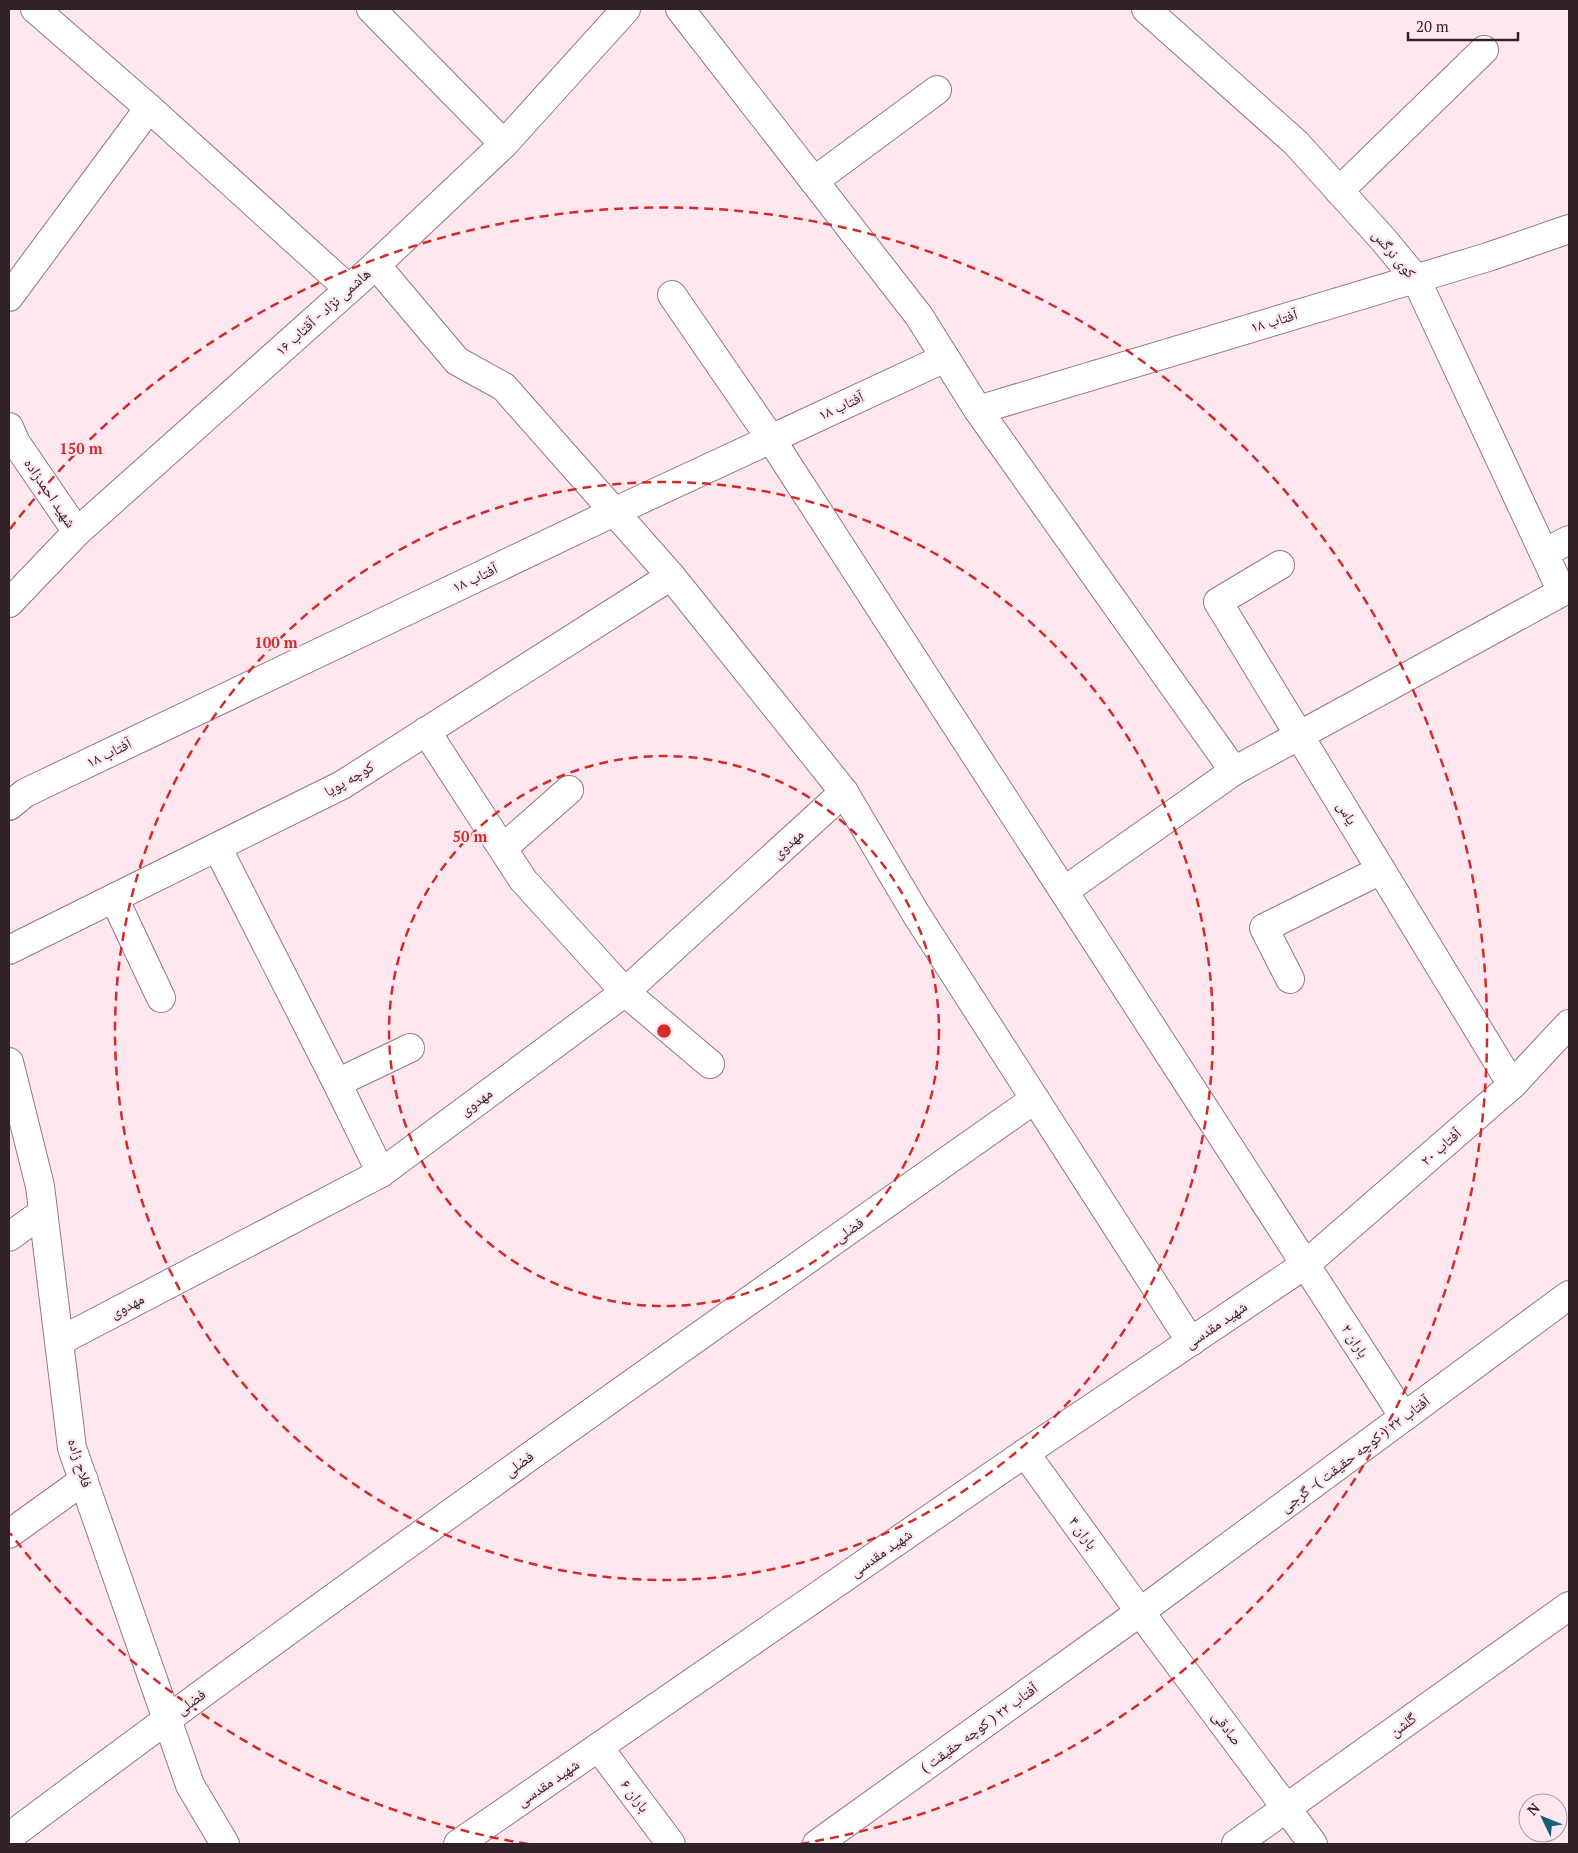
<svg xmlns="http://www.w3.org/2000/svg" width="1578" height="1853" font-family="'PT Serif','Noto Naskh Arabic',serif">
  <rect width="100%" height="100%" fill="#ffe7f0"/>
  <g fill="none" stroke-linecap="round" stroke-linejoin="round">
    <defs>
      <g id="minor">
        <polyline points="35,9 149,108 349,289"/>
        <polyline points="371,9 504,144"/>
        <polyline points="680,9 919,316 978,410 1234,771"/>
        <polyline points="814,181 937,90"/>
        <polyline points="1339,191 1484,50"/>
        <polyline points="376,265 457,361 504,387 671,576 844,792 916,914 1191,1342"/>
        <polyline points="672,295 771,439 1404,1417"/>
        <polyline points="9,297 149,108"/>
        <polyline points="978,410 1488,257 1569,229"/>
        <polyline points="9,427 16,443 77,532"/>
        <polyline points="1544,553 1569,540"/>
        <polyline points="1280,565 1218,602 1512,1085"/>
        <polyline points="9,603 77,532 376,265 504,144 626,9"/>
        <polyline points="426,731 523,880 625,992 710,1064"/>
        <polyline points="9,806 25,793 614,512 945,358"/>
        <polyline points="217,847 337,1083 381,1173"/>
        <polyline points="503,848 569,790"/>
        <polyline points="1064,891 1234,771 1562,592 1416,279 1382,238 1296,143 1146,9"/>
        <polyline points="114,898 161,998"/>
        <polyline points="9,950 342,785 671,576"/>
        <polyline points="1290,979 1264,928 1381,870"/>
        <polyline points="9,1062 40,1186 72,1448 190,1785 225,1844"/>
        <polyline points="337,1083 410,1048"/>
        <polyline points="9,1237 43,1212"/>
        <polyline points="60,1341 381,1173 625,992 844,792"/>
        <polyline points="1025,1453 1140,1612 1313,1844"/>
        <polyline points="9,1534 84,1480"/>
        <polyline points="599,1748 671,1844"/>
        <path d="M9,1837C346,1584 690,1342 1035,1099"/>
        <polyline points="458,1844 1025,1453 1306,1264 1512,1085 1569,1024"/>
        <polyline points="817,1844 1140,1612 1569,1295"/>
        <polyline points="1236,1844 1569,1606"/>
      </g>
    </defs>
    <use href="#minor" stroke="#987583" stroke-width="30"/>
    <use href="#minor" stroke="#fff" stroke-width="28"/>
  </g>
  <g fill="none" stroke="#d62828" stroke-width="2.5" stroke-dasharray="9 6">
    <circle cx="664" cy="1031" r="275"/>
    <circle cx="664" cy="1031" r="549"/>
    <path d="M528 1844A824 824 0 0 1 10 1533M10 529A824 824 0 1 1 800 1844"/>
  </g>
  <g text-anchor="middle" stroke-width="4.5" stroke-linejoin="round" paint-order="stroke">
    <g font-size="15" fill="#302228" stroke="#ffe7f0">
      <text transform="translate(1394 254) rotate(50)" y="5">کوی نرگس</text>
      <text transform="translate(323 312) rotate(-42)" y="5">هاشمی نژاد - آقتاب ۱۶</text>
      <text transform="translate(1274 321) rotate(-17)" y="5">آفتاب ۱۸</text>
      <text transform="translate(841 406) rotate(-25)" y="5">آفتاب ۱۸</text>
      <text transform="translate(50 493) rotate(56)" y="5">شهید احمدزاده</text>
      <text transform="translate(475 578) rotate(-25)" y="5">آفتاب ۱۸</text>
      <text transform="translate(109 753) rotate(-26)" y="5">آفتاب ۱۸</text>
      <text transform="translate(349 779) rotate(-30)" y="5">کوچه پویا</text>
      <text transform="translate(1347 813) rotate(59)" y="5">یاس</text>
      <text transform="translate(788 844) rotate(-42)" y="5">مهدوی</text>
      <text transform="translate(476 1102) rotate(-36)" y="5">مهدوی</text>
      <text transform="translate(1441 1147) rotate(-41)" y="5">آفتاب ۲۰</text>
      <text transform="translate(849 1230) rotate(-35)" y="5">فضلی</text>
      <text transform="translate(127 1306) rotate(-28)" y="5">مهدوی</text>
      <text transform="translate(1216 1325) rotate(-34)" y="5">شهید مقدسی</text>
      <text transform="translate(1355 1341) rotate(57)" y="5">باران ۲</text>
      <text transform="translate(1355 1454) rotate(-37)" y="5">آفتاب ۲۲ ( کوچه حقیقت )- گرجی</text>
      <text transform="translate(80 1463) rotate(73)" y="5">فلاح زاده</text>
      <text transform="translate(519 1464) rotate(-36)" y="5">فضلی</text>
      <text transform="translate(1083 1533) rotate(54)" y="5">باران ۴</text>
      <text transform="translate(881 1553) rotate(-35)" y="5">شهید مقدسی</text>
      <text transform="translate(191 1702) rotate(-36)" y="5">فضلی</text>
      <text transform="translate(1403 1725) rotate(-36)" y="5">گلشن</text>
      <text transform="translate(979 1728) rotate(-36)" y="5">آفتاب ۲۲ ( کوچه حقیقت )</text>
      <text transform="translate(1227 1728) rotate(53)" y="5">صادقی</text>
      <text transform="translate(548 1783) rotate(-34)" y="5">شهید مقدسی</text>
      <text transform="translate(635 1796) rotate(53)" y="5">باران ۶</text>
    </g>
  </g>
  <circle cx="664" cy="1031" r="8" fill="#d62828" stroke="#ffe7f0" stroke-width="2.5"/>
  <g font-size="15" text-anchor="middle" font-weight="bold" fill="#d62828" stroke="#ffe7f0" stroke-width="4.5" stroke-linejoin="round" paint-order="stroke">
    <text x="81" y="454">150 m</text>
    <text x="276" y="648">100 m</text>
    <text x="470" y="842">50 m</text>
  </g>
  <rect width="1578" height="1853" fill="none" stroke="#302228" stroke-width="20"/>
  <g transform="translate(1543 1818) rotate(313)"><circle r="24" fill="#ffe7f0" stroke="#ac98a0"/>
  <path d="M0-4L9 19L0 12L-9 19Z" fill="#15616d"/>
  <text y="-8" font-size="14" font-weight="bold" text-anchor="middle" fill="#302228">N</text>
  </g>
  <path d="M1408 32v8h110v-8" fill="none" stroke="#302228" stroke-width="2.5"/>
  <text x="1416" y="32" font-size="15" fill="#302228" stroke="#ffe7f0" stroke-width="4" paint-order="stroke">20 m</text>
</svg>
